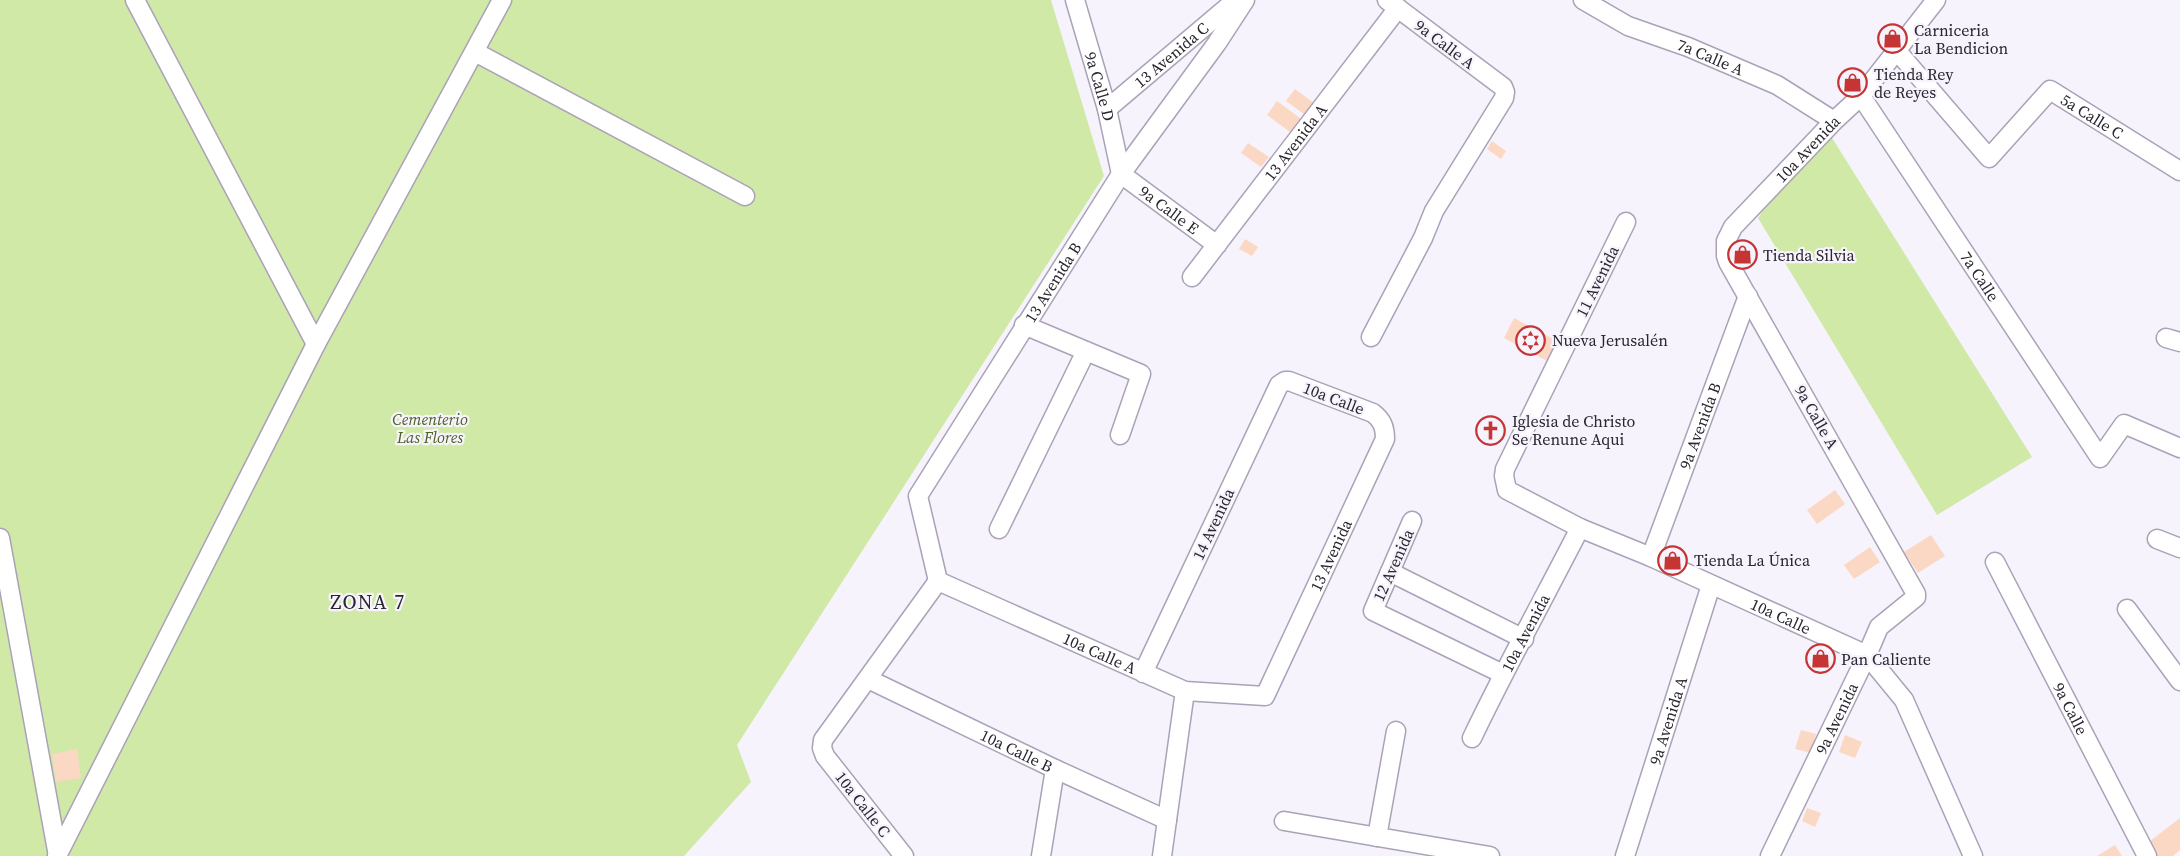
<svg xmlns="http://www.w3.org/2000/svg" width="2180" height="856" font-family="'Source Serif 4',serif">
  <rect width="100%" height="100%" fill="#f7f3fd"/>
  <g fill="#d0e9a7">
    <polygon points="0,0 1051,0 1104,176 737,745 751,782 684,856 0,856"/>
    <polygon points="1829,133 2032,457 1937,515 1758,218 1785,178"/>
  </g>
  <g fill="#fbd8c4">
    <polygon points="1889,29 1899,36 1894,43 1884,36"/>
    <polygon points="1852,72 1864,83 1854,95 1842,84"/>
    <polygon points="1295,89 1314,103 1305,115 1286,101"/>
    <polygon points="1277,101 1304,121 1294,135 1267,115"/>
    <polygon points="1492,141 1506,151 1501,159 1487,149"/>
    <polygon points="1248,143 1269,157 1261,167 1241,153"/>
    <polygon points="1245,239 1258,247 1252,256 1239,249"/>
    <polygon points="1744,247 1750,257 1740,263 1734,253"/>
    <polygon points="1514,318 1559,342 1549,362 1504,338"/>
    <polygon points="1484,418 1505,430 1498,442 1477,430"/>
    <polygon points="1835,490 1845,504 1817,524 1807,510"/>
    <polygon points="1931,535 1945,556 1918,573 1904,552"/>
    <polygon points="1870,547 1880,562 1854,579 1844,565"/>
    <polygon points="1815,651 1828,654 1825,666 1812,663"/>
    <polygon points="1801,730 1816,734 1811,753 1795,749"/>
    <polygon points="1845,735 1862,742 1855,758 1839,752"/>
    <polygon points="77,749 81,778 56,782 52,754"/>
    <polygon points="1807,808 1821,813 1815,827 1802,821"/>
    <polygon points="2180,818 2180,850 2173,856 2152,856 2145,845"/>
    <polygon points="2115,845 2122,856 2097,856"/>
  </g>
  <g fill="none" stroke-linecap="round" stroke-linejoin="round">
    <defs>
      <g id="minor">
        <polyline points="135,0 316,344"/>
        <path id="s1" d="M1075,0L1107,109L1121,174L1217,245"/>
        <path id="s2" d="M1583,0L1628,26L1688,47L1777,85L1834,121"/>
        <path id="s3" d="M1897,51L1989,158L2050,90L2180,171"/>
        <polyline points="475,52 745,196"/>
        <path id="s4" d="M1861,96L2100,458L2124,424L2180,448"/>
        <path id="s5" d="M1107,109L1236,0"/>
        <path id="s6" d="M1626,222L1505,469L1504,476L1507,490L1580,528L1651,557L1867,655L1904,700L1973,856"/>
        <path id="s7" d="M1192,277L1398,8"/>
        <polyline points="1024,325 1141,374 1120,435"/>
        <polyline points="1371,337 1423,238 1434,211 1504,98 1505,92 1503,87 1387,0"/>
        <polyline points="2166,338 2180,342"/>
        <polyline points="1412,521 1373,611 1503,674"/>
        <polyline points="999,529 1086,351"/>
        <polyline points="0,538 58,856"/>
        <polyline points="2157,539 2180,548"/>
        <path id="s8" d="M1651,557L1748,296"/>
        <path id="s9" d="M1995,562L2147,856"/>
        <polyline points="1390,572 1524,639"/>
        <path id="s10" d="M938,581L1185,691L1265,696L1385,439C1385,427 1382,420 1373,413L1289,381H1285L1279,385L1143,673"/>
        <path id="s11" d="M938,581L918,496L1121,174L1217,43L1245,0"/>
        <polyline points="2127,609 2180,681"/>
        <path id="s12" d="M868,679L1055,769L1167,820"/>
        <path id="s13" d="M1472,738C1506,667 1544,598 1580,528"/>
        <polyline points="1284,821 1490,856"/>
        <polyline points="1377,837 1396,731"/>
        <polyline points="57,856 316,344 502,0"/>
        <polyline points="904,856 825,756 822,748 823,740 938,581"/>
        <polyline points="1041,856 1055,769"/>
        <polyline points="1162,856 1185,691"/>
        <path id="s14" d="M1625,856L1711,585"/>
        <path id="s15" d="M1770,856L1867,655L1879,627L1916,597V594L1728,262L1726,256V241L1733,227L1834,121L1861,96L1936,0"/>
      </g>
    </defs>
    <use href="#minor" stroke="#aaa2b7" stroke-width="21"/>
    <use href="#minor" stroke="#fff" stroke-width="18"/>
  </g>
  <defs>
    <symbol id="shop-ring" viewBox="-11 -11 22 22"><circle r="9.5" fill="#f7f3fd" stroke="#c43534" stroke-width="1.5"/><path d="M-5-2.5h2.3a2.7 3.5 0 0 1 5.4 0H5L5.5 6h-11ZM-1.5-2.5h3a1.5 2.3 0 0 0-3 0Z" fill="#c43534"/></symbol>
    <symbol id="synagogue-ring" viewBox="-11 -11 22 22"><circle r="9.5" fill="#f7f3fd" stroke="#c43534" stroke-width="1.5"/><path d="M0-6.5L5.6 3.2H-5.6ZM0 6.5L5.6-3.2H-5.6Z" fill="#c43534"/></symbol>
    <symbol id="church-ring" viewBox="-11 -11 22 22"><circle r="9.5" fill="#f7f3fd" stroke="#c43534" stroke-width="1.5"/><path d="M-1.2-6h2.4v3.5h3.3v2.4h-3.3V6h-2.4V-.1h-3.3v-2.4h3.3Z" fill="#c43534"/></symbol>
  </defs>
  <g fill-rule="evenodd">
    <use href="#shop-ring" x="1876" y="22" width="33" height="33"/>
    <use href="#shop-ring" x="1836" y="66" width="33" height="33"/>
    <use href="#shop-ring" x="1726" y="238" width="33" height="33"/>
    <use href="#synagogue-ring" x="1514" y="324" width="33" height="33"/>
    <use href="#church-ring" x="1474" y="414" width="33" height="33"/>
    <use href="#shop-ring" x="1656" y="544" width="33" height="33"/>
    <use href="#shop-ring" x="1804" y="642" width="33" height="33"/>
  </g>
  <g text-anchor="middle" stroke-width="4.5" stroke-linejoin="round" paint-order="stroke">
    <g font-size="16" fill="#2a262f" stroke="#f7f3fd" text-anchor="start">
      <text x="1914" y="36">Carniceria<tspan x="1914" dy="18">La Bendicion</tspan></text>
      <text x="1874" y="80">Tienda Rey<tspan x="1874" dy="18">de Reyes</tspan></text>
      <text x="1763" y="261">Tienda Silvia</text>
      <text x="1552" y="346">Nueva Jerusalén</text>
      <text x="1512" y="427">Iglesia de Christo<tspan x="1512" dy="18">Se Renune Aqui</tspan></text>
      <text x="1694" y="566">Tienda La Única</text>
      <text x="1841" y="665">Pan Caliente</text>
    </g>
    <g font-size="16" fill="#2a262f" stroke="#f7f3fd">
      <text transform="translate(1445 44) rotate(37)" y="6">9a Calle A</text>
      <text dy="6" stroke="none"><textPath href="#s5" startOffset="84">13 Avenida C</textPath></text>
      <text dy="6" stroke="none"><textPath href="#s2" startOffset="140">7a Calle A</textPath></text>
      <text dy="6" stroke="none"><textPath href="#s1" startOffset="90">9a Calle D</textPath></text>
      <text dy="6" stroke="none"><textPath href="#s3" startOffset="282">5a Calle C</textPath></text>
      <text dy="6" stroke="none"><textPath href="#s7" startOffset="170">13 Avenida A</textPath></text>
      <text dy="6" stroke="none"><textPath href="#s15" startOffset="831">10a Avenida</textPath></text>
      <text dy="6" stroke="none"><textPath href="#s1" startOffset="240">9a Calle E</textPath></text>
      <text dy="6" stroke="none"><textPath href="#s4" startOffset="216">7a Calle</textPath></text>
      <text dy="6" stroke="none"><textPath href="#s11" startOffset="340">13 Avenida B</textPath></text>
      <text transform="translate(1597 281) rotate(-64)" y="6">11 Avenida</text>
      <text transform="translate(1334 398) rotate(21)" y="6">10a Calle</text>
      <text transform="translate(1817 417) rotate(60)" y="6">9a Calle A</text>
      <text dy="6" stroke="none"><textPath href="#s8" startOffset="140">9a Avenida B</textPath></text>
      <text transform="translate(1213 524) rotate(-65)" y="6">14 Avenida</text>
      <text dy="6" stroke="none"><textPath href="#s10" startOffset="506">13 Avenida</textPath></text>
      <text transform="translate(1393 565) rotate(-66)" y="6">12 Avenida</text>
      <text dy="6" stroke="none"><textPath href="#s6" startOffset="598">10a Calle</textPath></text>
      <text dy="6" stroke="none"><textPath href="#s13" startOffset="118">10a Avenida</textPath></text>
      <text dy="6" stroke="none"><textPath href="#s10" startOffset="177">10a Calle A</textPath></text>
      <text dy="6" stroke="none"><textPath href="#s9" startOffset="165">9a Calle</textPath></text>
      <text dy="6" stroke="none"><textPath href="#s15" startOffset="153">9a Avenida</textPath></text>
      <text dy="6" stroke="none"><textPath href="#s14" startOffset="142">9a Avenida A</textPath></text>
      <text dy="6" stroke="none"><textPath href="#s12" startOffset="165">10a Calle B</textPath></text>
      <text transform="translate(863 804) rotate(52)" y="6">10a Calle C</text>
    </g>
    <g font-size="16" font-style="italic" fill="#4c6024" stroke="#f7f3fd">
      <text x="430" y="425">Cementerio<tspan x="430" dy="18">Las Flores</tspan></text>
    </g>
    <g font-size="20" letter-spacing="1.5" fill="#2a262f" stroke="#f7f3fd">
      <text x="368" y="609">ZONA 7</text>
    </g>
  </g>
</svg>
